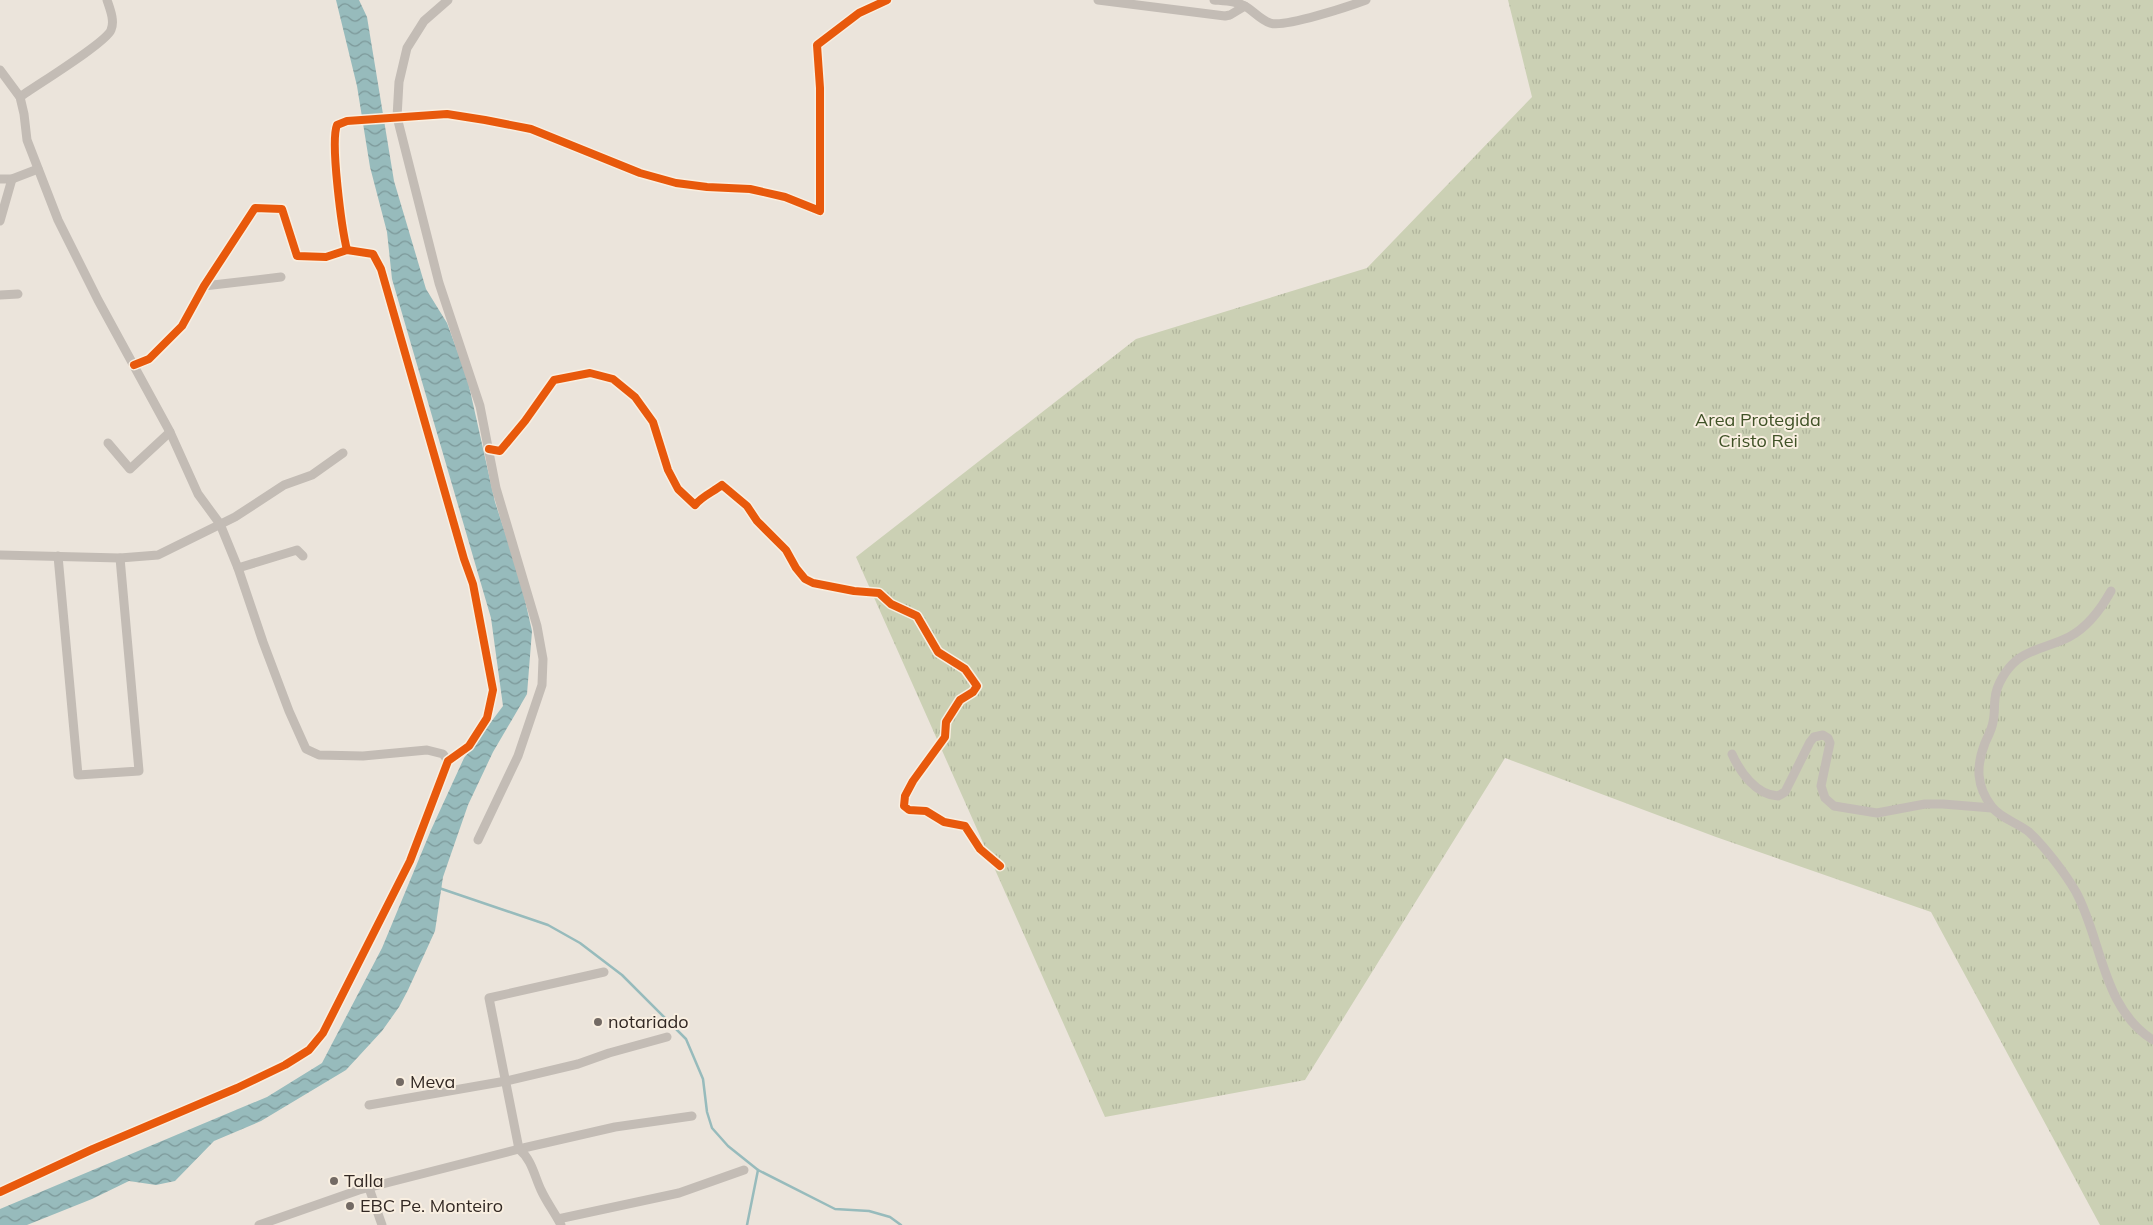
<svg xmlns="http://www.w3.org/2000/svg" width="2153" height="1225" font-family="Mulish,sans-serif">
  <defs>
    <pattern id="park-tufts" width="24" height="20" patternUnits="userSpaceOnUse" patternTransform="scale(1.25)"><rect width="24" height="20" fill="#cbd0b4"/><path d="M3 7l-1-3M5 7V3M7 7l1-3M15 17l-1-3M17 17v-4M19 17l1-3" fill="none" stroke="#afb39b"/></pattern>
    <pattern id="water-waves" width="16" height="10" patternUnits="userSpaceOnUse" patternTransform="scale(1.25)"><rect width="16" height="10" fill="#97bbbc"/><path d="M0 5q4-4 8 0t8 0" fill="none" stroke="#7c9899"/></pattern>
  </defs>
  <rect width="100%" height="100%" fill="#ebe4db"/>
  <polygon fill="url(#park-tufts)" points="1508,0 2153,0 2153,1225 2100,1225 1931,912 1716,837 1505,758 1305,1080 1105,1117 856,557 1136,339 1367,268 1532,97"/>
  <polygon fill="url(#water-waves)" points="336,0 359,0 367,17 394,181 426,289 447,323 467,377 495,502 520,578 532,631 527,694 493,752 468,805 443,877 435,931 408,990 399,1007 382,1031 346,1070 261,1121 214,1141 175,1181 156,1185 129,1181 92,1199 27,1225 0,1225 0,1209 267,1097 322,1063 382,948 431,830 464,758 503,706 491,618 392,279 387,232 370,167 357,86"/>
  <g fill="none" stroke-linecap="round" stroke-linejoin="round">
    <g stroke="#97bbbc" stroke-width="2.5">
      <polyline points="439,888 548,925 580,943 622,975 686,1039 703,1079 707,1112 712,1128 728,1146 758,1170 835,1209 869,1211 890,1217 901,1225"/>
      <polyline points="747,1225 758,1170"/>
    </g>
    <g stroke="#c3bcb5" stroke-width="9">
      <polyline points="448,0 424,21 407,48 399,82 397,117 439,283 480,406 496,488 537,626 543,659 542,685 518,756 478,840"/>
      <polyline points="1098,0 1225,16 1230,15 1245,6"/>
      <path d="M1214,0C1225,1 1238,1 1248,8C1254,12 1261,20 1270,23C1284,28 1350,6 1366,0"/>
      <polyline points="0,70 20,97 24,114 27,140 58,220 98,300 170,432 198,494 220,524 238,568 263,642 289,711 306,749 319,755 363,756 427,750 443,754 448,761"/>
      <path d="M20,97C35,86 106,43 111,30C115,21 110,9 107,0"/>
      <polyline points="0,179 12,179 38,169"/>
      <polyline points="0,221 12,179"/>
      <path d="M347,250C342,230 330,142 337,125L347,121L447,114L485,120L531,129L640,173L676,183L707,187L750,189L785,197L820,211V88L817,45L859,13L887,0"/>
      <polyline points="204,286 281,277"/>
      <polyline points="0,295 18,294"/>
      <polyline points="108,443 130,469 170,432"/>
      <path d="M489,449L500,451L525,421L554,380L590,373L613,379L635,397L653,422L668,470L678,489L695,505C702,496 713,492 722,485L747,506L757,521L786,550L796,568L805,579L813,583L854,591L879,593L891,604L917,616L938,652L965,669L977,686L973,692L960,700L946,722L945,737L913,781L905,796L904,806L909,810L926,811L944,822L965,826L980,849L1000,866"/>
      <polyline points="0,555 120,558 158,555 235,517 284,485 312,475 343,453"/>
      <polyline points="58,556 78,775 139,771 120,558"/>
      <polyline points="238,568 297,550 303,556"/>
      <path d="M2111,591C2101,609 2088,627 2069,637C2052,646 2032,648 2017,660C2006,669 1996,685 1995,699C1994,706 1995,714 1993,722C1992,729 1988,736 1985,743C1976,766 1976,786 1992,807C2000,818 2018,823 2029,832C2045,847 2065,873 2076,892C2102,940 2102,1008 2153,1040"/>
      <path d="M1732,754C1740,772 1756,795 1778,796L1785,792L1810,742L1814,737L1823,735L1828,738L1830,743L1821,786L1825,798L1834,806L1877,813L1925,804H1943L1992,808"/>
      <polyline points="604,972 489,998 519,1149 615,1127 692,1116"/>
      <polyline points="369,1105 506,1081 578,1064 609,1053 667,1037"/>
      <polyline points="369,1188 382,1225"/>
      <polyline points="0,1192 93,1149 237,1088 285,1065 309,1050 323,1033 410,861 448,761 469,746 487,718 493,690 473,584 464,559 381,269 373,254 347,250 326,257 297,256 282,209 255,208 204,286 182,326 149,359 134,365"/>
      <polyline points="558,1219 679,1193 744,1170"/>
      <path d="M259,1225L359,1190L519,1149C532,1160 534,1175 541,1190C547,1203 555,1213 561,1225"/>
    </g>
    <defs>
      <g id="cycleway">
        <path d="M347,250C342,230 330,142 337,125L347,121L447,114L485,120L531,129L640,173L676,183L707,187L750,189L785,197L820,211V88L817,45L859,13L887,0"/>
        <path d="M489,449L500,451L525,421L554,380L590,373L613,379L635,397L653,422L668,470L678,489L695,505C702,496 713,492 722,485L747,506L757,521L786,550L796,568L805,579L813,583L854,591L879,593L891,604L917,616L938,652L965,669L977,686L973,692L960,700L946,722L945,737L913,781L905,796L904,806L909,810L926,811L944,822L965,826L980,849L1000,866"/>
        <polyline points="0,1192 93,1149 237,1088 285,1065 309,1050 323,1033 410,861 448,761 469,746 487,718 493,690 473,584 464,559 381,269 373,254 347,250 326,257 297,256 282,209 255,208 204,286 182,326 149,359 134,365"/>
      </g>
    </defs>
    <use href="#cycleway" stroke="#f9efe1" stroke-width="11"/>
    <use href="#cycleway" stroke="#e8590c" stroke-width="8"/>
  </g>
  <g fill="#736a64" stroke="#f9efe1" stroke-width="2">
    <circle cx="598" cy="1022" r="5"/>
    <circle cx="400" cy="1082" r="5"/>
    <circle cx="334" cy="1181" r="5"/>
    <circle cx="350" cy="1206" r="5"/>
  </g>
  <g text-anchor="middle" stroke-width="4" stroke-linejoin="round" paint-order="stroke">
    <g font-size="18" fill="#405227" stroke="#f9efe1">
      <text x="1758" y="426">Area Protegida<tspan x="1758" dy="21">Cristo Rei</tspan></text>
    </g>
    <g font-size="18" fill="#332924" stroke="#f9efe1" text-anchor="start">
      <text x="608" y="1028">notariado</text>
      <text x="410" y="1088">Meva</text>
      <text x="344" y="1187">Talla</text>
      <text x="360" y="1212">EBC Pe. Monteiro</text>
    </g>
  </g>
</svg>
